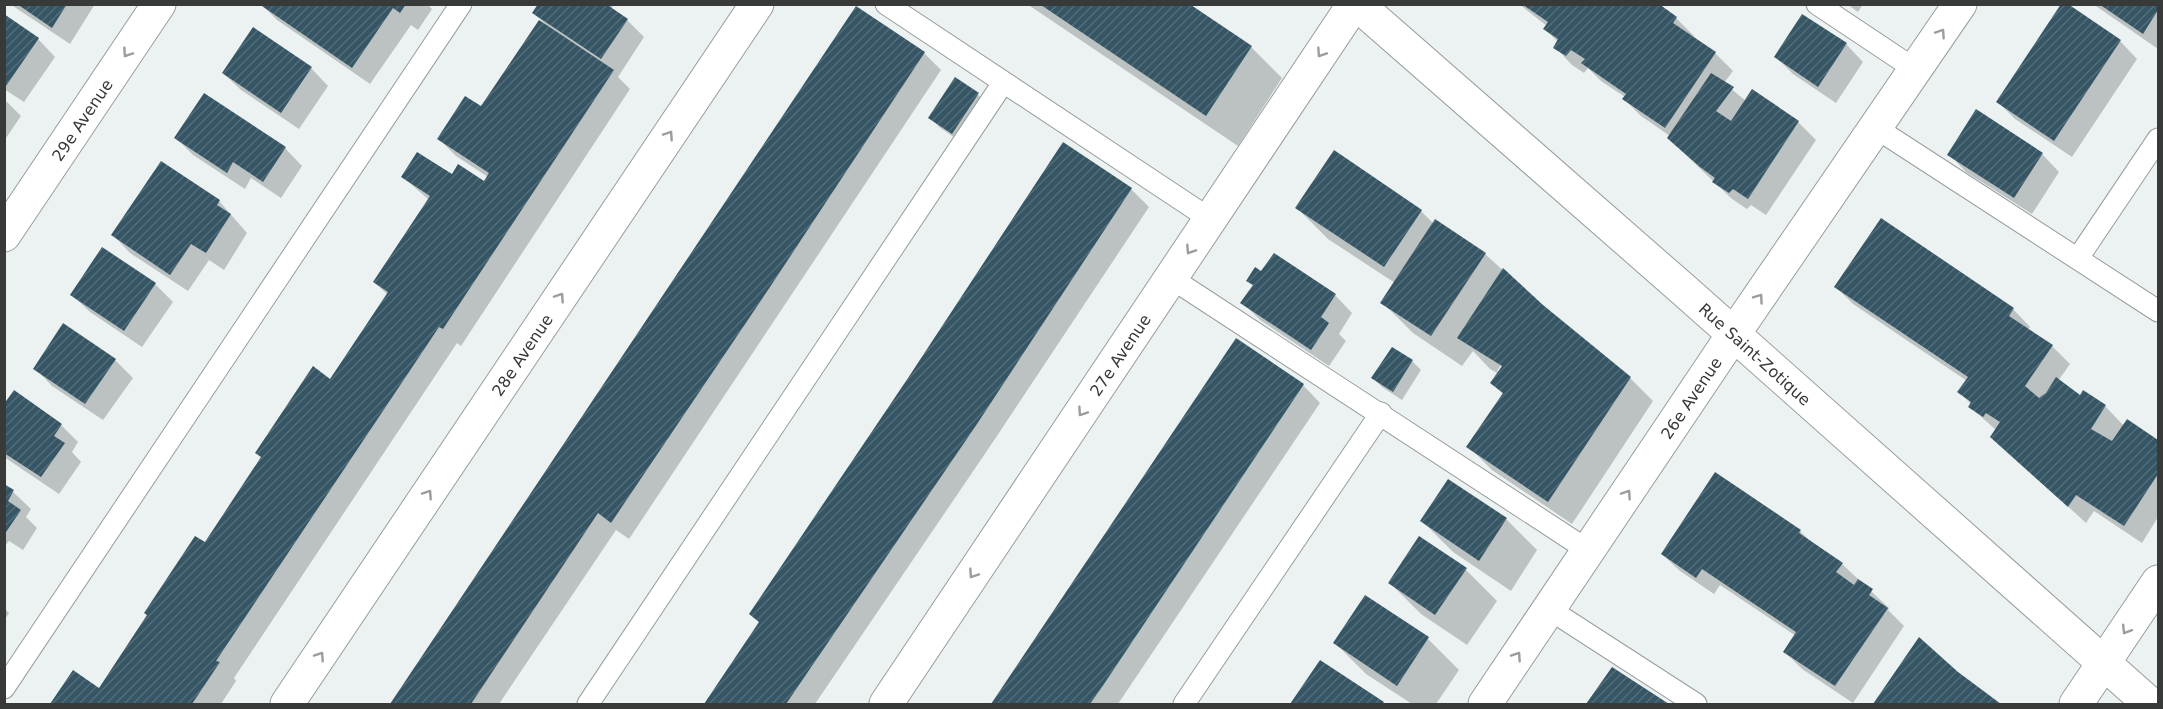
<svg xmlns="http://www.w3.org/2000/svg" width="2163" height="709" font-family="'DejaVu Sans',sans-serif">
  <defs>
    <pattern id="building-hatch" width="6" height="6" patternUnits="userSpaceOnUse" patternTransform="scale(1.5)"><rect width="6" height="6" fill="#365665"/><path d="M-1 1l2-2M0 6l6-6M5 7l2-2" fill="none" stroke="#526c78"/></pattern>
  </defs>
  <rect width="100%" height="100%" fill="#ecf2f2"/>
  <g fill="#0003">
    <polygon points="10,4 95,4 70,44"/>
    <polygon points="261,4 427,4 432,9 418,30 411,25 370,84 277,20"/>
    <polygon points="539,4 614,4 611,9 627,20 644,37 618,77 630,89 461,346 457,343 234,678 236,681 221,704 51,704 73,672 104,694 206,544 331,381 388,295 374,282 429,200 403,177 452,176 484,183 488,177 456,156 439,139 481,108 547,26 534,13"/>
    <polygon points="1027,4 1187,4 1251,47 1282,78 1238,146"/>
    <polygon points="1519,4 1657,4 1676,18 1694,36 1692,38 1715,53 1733,71 1724,83 1746,101 1752,91 1798,122 1816,140 1766,215 1751,205 1747,209 1732,199 1668,138 1670,136 1641,116 1624,99 1625,97 1601,81 1588,68 1584,73 1572,65 1555,47 1558,42 1545,29 1547,26"/>
    <polygon points="1847,4 1863,4 1858,12"/>
    <polygon points="2093,4 2158,4 2158,49"/>
    <polygon points="4,16 38,39 55,57 24,102 4,89"/>
    <polygon points="2120,41 2137,59 2072,157 2015,119 1998,102"/>
    <polygon points="1846,44 1863,62 1836,103 1793,74 1776,57"/>
    <polygon points="924,53 941,70 629,539 616,530 499,704 391,704 702,242"/>
    <polygon points="311,68 328,86 299,129 241,90 223,73"/>
    <polygon points="978,95 987,104 961,142 939,127 930,117"/>
    <polygon points="4,99 21,116 4,141"/>
    <polygon points="176,138 285,148 302,166 281,198 251,178 245,189 193,155"/>
    <polygon points="1064,144 1131,189 1149,207 995,439 815,704 706,704 760,623 751,614 909,378"/>
    <polygon points="1949,154 2042,154 2059,172 2032,214 1966,172"/>
    <polygon points="219,201 247,233 224,270 209,260 188,291 130,253 113,235"/>
    <polygon points="1297,208 1421,211 1434,224 1485,254 1541,305 1497,371 1499,373 1630,378 1653,401 1572,524 1492,470 1468,446 1504,395 1492,383 1499,374 1490,369 1473,351 1462,366 1413,333 1382,302 1395,283 1328,239"/>
    <polygon points="103,249 155,284 173,302 142,347 90,312 72,295"/>
    <polygon points="1262,273 1335,295 1352,313 1339,334 1346,341 1329,366 1260,320 1242,302 1254,286 1248,280"/>
    <polygon points="1836,287 2013,309 2030,327 2028,330 2052,346 2070,364 2058,381 2080,397 2105,406 2124,426 2128,421 2158,442 2158,517 2142,543 2094,511 2086,523 1992,437 1996,430 1969,406 1971,404 1959,392 1967,381 1853,304"/>
    <polygon points="63,325 115,360 133,378 103,420 52,386 35,368"/>
    <polygon points="1236,340 1303,385 1320,403 1118,704 993,704"/>
    <polygon points="1412,361 1421,370 1402,400 1382,387 1373,378"/>
    <polygon points="4,407 61,425 78,442 72,452 81,462 59,494 4,457"/>
    <polygon points="1716,474 1800,531 1814,545 1842,564 1889,608 1888,610 1904,626 1853,703 1802,669 1785,652 1796,636 1720,585 1714,594 1680,571 1662,554"/>
    <polygon points="1448,481 1506,519 1537,550 1511,591 1453,552 1422,521"/>
    <polygon points="4,486 13,492 31,509 26,517 37,528 23,550 9,541 4,547"/>
    <polygon points="1420,538 1466,570 1497,601 1467,645 1421,614 1390,583"/>
    <polygon points="4,608 9,613 4,621"/>
    <polygon points="1428,639 1459,670 1436,704 1412,704 1366,674 1335,643"/>
    <polygon points="1919,639 1957,673 1999,704 1874,704"/>
    <polygon points="1321,662 1384,704 1292,704"/>
    <polygon points="1612,669 1666,704 1588,704"/>
  </g>
  <g fill="url(#building-hatch)">
    <polygon points="17,4 67,4 52,28"/>
    <polygon points="259,4 406,4 400,13 393,8 352,68"/>
    <polygon points="538,4 606,4 628,19 601,59 532,13"/>
    <polygon points="1522,4 1659,4 1677,17 1673,23 1716,52 1665,128 1622,99 1626,94 1581,63 1585,59 1571,50 1566,56 1553,48 1558,39 1543,29 1548,22"/>
    <polygon points="2061,4 2068,4 2121,40 2054,141 1996,102"/>
    <polygon points="2099,4 2158,4 2158,10 2143,34"/>
    <polygon points="1041,5 1191,5 1252,46 1206,116"/>
    <polygon points="856,6 925,52 770,287 611,523 598,513 471,704 390,704"/>
    <polygon points="4,14 39,38 6,86 4,85"/>
    <polygon points="1802,14 1847,43 1818,87 1774,57"/>
    <polygon points="539,20 614,70 443,329 439,327 216,661 220,662 192,704 50,704 73,670 99,688 147,615 144,613 195,536 205,542 261,457 255,453 313,366 330,379 388,292 373,282 430,196 401,177 417,152 452,174 458,164 484,181 489,173 437,139 465,96 481,106"/>
    <polygon points="253,27 312,67 281,113 222,73"/>
    <polygon points="1711,73 1734,87 1716,111 1731,121 1752,89 1799,121 1748,199 1733,189 1729,193 1712,182 1715,178 1700,167 1667,138"/>
    <polygon points="955,77 979,93 952,134 928,118"/>
    <polygon points="204,93 286,147 263,182 233,162 227,173 174,138"/>
    <polygon points="1976,109 2043,153 2014,198 1947,155"/>
    <polygon points="1063,142 1132,188 977,424 786,704 704,704 759,622 749,614 908,378"/>
    <polygon points="1334,150 1422,210 1384,267 1295,208"/>
    <polygon points="161,161 220,200 217,205 231,214 206,253 191,244 170,275 111,235"/>
    <polygon points="1881,218 2014,308 2009,316 2053,345 2025,386 2039,398 2046,393 2056,377 2080,395 2083,390 2106,405 2091,429 2112,441 2127,419 2158,440 2158,474 2124,526 2076,495 2068,507 1990,437 2000,422 1986,413 1983,417 1968,407 1971,402 1957,392 1968,377 1834,287"/>
    <polygon points="1435,219 1486,253 1431,336 1380,303"/>
    <polygon points="102,247 156,283 124,331 70,295"/>
    <polygon points="1274,253 1336,294 1321,317 1329,323 1311,350 1240,303 1253,285 1246,281 1255,267 1261,271"/>
    <polygon points="1503,268 1543,305 1631,377 1548,502 1466,447 1503,393 1490,383 1502,366 1457,338"/>
    <polygon points="63,323 116,359 85,404 33,369"/>
    <polygon points="1236,338 1304,384 1104,684 1090,704 991,704"/>
    <polygon points="1392,347 1413,360 1393,392 1371,378"/>
    <polygon points="14,390 62,424 54,436 65,443 41,477 4,453 4,404"/>
    <polygon points="1715,472 1801,530 1799,533 1843,563 1836,572 1854,585 1858,579 1873,589 1869,595 1888,608 1835,686 1783,652 1796,632 1702,569 1696,578 1661,554"/>
    <polygon points="1448,479 1507,518 1479,561 1420,521"/>
    <polygon points="4,484 14,490 8,501 21,510 4,535"/>
    <polygon points="1419,536 1467,568 1435,615 1388,583"/>
    <polygon points="1365,595 1429,637 1397,686 1333,643"/>
    <polygon points="1919,637 1958,672 2001,704 1873,704"/>
    <polygon points="1320,660 1384,702 1382,704 1290,704"/>
    <polygon points="1612,667 1669,704 1586,704"/>
  </g>
  <g fill="none" stroke-linecap="round" stroke-linejoin="round">
    <defs>
      <g id="service">
        <polyline points="886,4 1210,219"/>
        <polyline points="1817,4 1916,70"/>
        <polyline points="1876,128 2158,311"/>
        <polyline points="2078,258 2158,139"/>
        <polyline points="1171,278 1589,551"/>
        <polyline points="1549,609 1696,704"/>
        <polyline points="4,688 461,4"/>
        <polyline points="588,704 1003,83"/>
        <polyline points="1184,704 1381,413"/>
      </g>
      <g id="minor">
        <polyline points="4,235 159,4"/>
        <polyline points="287,704 757,4"/>
        <polyline points="886,704 1354,4"/>
        <polyline points="1485,704 1733,335 1960,4"/>
        <polyline points="2076,704 2158,582"/>
      </g>
      <polyline id="tertiary" points="1357,4 1685,291 2150,704"/>
    </defs>
    <use href="#service" stroke="#989d9d" stroke-width="23"/>
    <use href="#minor" stroke="#989d9d" stroke-width="35"/>
    <use href="#tertiary" stroke="#989d9d" stroke-width="35"/>
    <use href="#service" stroke="#fff" stroke-width="21"/>
    <use href="#minor" stroke="#fff" stroke-width="33"/>
    <use href="#tertiary" stroke="#fff" stroke-width="33"/>
  </g>
  <defs><path id="oneway-chevron" d="M-2-3.5L2.5 0L-2 3.5" fill="none" stroke-width="1.6" stroke-linecap="round" stroke-linejoin="round" transform="scale(1.5)"/></defs>
  <g stroke="#9c9c9c">
    <use href="#oneway-chevron" transform="translate(1941 33) rotate(-56)"/>
    <use href="#oneway-chevron" transform="translate(127 53) rotate(124)"/>
    <use href="#oneway-chevron" transform="translate(1321 53) rotate(124)"/>
    <use href="#oneway-chevron" transform="translate(669 135) rotate(-56)"/>
    <use href="#oneway-chevron" transform="translate(1190 250) rotate(123)"/>
    <use href="#oneway-chevron" transform="translate(560 297) rotate(-56)"/>
    <use href="#oneway-chevron" transform="translate(1759 298) rotate(-55)"/>
    <use href="#oneway-chevron" transform="translate(1082 412) rotate(124)"/>
    <use href="#oneway-chevron" transform="translate(428 494) rotate(-56)"/>
    <use href="#oneway-chevron" transform="translate(1627 494) rotate(-56)"/>
    <use href="#oneway-chevron" transform="translate(973 574) rotate(124)"/>
    <use href="#oneway-chevron" transform="translate(2126 630) rotate(122)"/>
    <use href="#oneway-chevron" transform="translate(320 656) rotate(-56)"/>
    <use href="#oneway-chevron" transform="translate(1517 656) rotate(-56)"/>
  </g>
  <g text-anchor="middle" stroke-width="6" stroke-linejoin="round" paint-order="stroke">
    <g font-size="16" fill="#383a3a" stroke="#fff">
      <text transform="translate(82 120) rotate(-56)" y="6">29e Avenue</text>
      <text transform="translate(1755 354) rotate(42)" y="6">Rue Saint-Zotique</text>
      <text transform="translate(522 355) rotate(-56)" y="6">28e Avenue</text>
      <text transform="translate(1120 355) rotate(-56)" y="6">27e Avenue</text>
      <text transform="translate(1691 398) rotate(-56)" y="6">26e Avenue</text>
    </g>
  </g>
  <rect width="2163" height="709" fill="none" stroke="#383a3a" stroke-width="12"/>
</svg>
